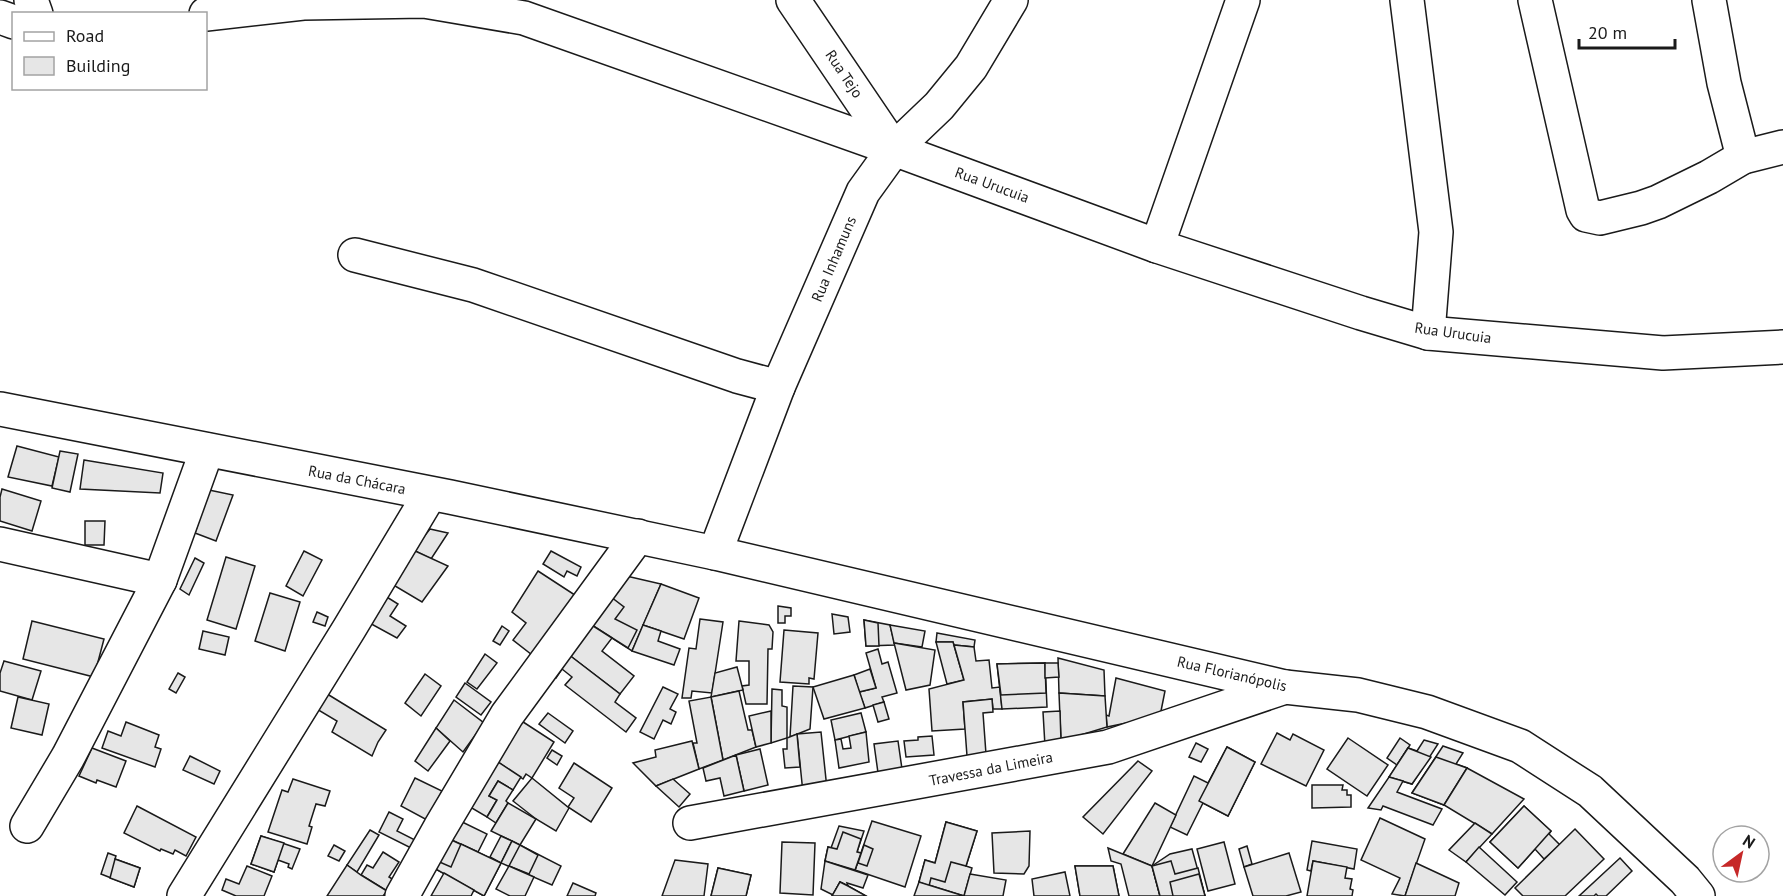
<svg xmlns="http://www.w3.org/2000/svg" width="1783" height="896" font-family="'PT Sans',sans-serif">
  <rect width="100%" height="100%" fill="#fff"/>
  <g fill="#e6e6e6" stroke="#1a1a1a" stroke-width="1.5">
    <polygon points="17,446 59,457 52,486 8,477"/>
    <polygon points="60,451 78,454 70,492 52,488"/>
    <polygon points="84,460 163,473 160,493 80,489"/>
    <polygon points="2,489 41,501 32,531 0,521 0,497"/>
    <polygon points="209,490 233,495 216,541 195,533"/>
    <polygon points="85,521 105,521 104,545 85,545"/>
    <polygon points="430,529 448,533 431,559 413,550"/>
    <polygon points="413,550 448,566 422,602 390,583"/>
    <polygon points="304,551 322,560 303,596 286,586"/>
    <polygon points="551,551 581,567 577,576 567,571 564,577 543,564"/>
    <polygon points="226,557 255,566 236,629 207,620"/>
    <polygon points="195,558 204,563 189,595 180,589"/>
    <polygon points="538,571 581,599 536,658 513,640 526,623 512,612"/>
    <polygon points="622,575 661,584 632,651 587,622"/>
    <polygon points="661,584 699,598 684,639 643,625"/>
    <polygon points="270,593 300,602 285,651 255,641"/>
    <polygon points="382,594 398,604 390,616 406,626 397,638 364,620"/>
    <polygon points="607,594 624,607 615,619 637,630 628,648 587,622"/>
    <polygon points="778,606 791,608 791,616 785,616 785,623 778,623"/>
    <polygon points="317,612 328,617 325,626 313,622"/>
    <polygon points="832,614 848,617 850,632 834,634"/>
    <polygon points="700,619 723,622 712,693 692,691 691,698 682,698 689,648 696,649"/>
    <polygon points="864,620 890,625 895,645 866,646"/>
    <polygon points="864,620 878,623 879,646 866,646"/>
    <polygon points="32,621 104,639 94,677 23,659"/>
    <polygon points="739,621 769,625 773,632 772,649 768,649 767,704 746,704 742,686 749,685 749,661 736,661"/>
    <polygon points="587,622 612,638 602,651 634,676 620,694 564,651"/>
    <polygon points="643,625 661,631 658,641 680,649 674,665 632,651"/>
    <polygon points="890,625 925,631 922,647 894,643"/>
    <polygon points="502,626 509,631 500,645 493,641"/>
    <polygon points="784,630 818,633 814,679 809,678 809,684 780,682"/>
    <polygon points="203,631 229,637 225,655 199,649"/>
    <polygon points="937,633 975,640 974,647 954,645 953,642 936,642"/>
    <polygon points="936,642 953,642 964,680 947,684"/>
    <polygon points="894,643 935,650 930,685 906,690"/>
    <polygon points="954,645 974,647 976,661 989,660 992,688 1000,687 1002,709 993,709 992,699 963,702 965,729 932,731 929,689 964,680"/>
    <polygon points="878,649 882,664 888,662 897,693 882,697 884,702 865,708 859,692 876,688 866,653"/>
    <polygon points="564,651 620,694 615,702 636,718 626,732 565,685 572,677 562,669 556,678 548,672"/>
    <polygon points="485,654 497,663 477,689 467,682"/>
    <polygon points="1058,658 1104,670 1105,696 1059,693"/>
    <polygon points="4,661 41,671 32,700 0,691 0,673"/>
    <polygon points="1045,663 1047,707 1002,709 997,664"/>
    <polygon points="1045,663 1046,693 1001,695 997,664"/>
    <polygon points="1045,663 1058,663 1059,677 1045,678"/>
    <polygon points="737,667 743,690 711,697 715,673"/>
    <polygon points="870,669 876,688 859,692 854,675"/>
    <polygon points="178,673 185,677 176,693 169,689"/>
    <polygon points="425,674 441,686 421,716 405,703"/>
    <polygon points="854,675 865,708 824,719 813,687"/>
    <polygon points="1116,678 1165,691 1160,716 1107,727 1106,715 1109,716"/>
    <polygon points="465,683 491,702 481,715 456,697"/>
    <polygon points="793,686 813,687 810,729 790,737"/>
    <polygon points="663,687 678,694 670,709 676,712 671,724 663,720 654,739 640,732"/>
    <polygon points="772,689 782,690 782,706 787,707 787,738 771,743"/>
    <polygon points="739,691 748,730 752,730 756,747 723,760 711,697"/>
    <polygon points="324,692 386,730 378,742 372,756 332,732 337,721 315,708"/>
    <polygon points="1059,693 1105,696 1107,727 1061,741"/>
    <polygon points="18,697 49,704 42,735 11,728"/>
    <polygon points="711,697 723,760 699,769 693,743 697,743 689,701"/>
    <polygon points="992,699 993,712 983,713 986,754 967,756 963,702"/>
    <polygon points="454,700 484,723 463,752 436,728"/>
    <polygon points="884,702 889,719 878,722 873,705"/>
    <polygon points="771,711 771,743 756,747 749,716"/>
    <polygon points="1060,711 1061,741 1045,746 1043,712"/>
    <polygon points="548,713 573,731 565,743 539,724"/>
    <polygon points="861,713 866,732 835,740 831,720"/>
    <polygon points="517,718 554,742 532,778 526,774 523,779 492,758"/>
    <polygon points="126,722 159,735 155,747 161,749 155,767 102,748 108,731 121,736"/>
    <polygon points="436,728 450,741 428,771 415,761"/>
    <polygon points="821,732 827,789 803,793 797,734"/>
    <polygon points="866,732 869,762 839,768 835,740 841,739 843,749 851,748 849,736"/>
    <polygon points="1277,733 1290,740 1293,734 1324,750 1306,786 1261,764"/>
    <polygon points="797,734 800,767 785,768 783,749 787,749 787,738"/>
    <polygon points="932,736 934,755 906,757 904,741 918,740 918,737"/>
    <polygon points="1348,738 1388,765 1367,796 1327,769"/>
    <polygon points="1400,738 1410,745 1397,765 1387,758"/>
    <polygon points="1424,740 1438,744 1412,784 1389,777 1408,748 1417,751"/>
    <polygon points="692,741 699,769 656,786 633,763 656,757 655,750"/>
    <polygon points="898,741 903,776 879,780 874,744"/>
    <polygon points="1196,743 1208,749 1201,762 1189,757"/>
    <polygon points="1443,746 1463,753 1456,764 1467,768 1444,805 1412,793"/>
    <polygon points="1227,747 1255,762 1228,816 1203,803 1187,835 1170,827 1194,776 1208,783"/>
    <polygon points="1227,747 1255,762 1228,816 1199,801"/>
    <polygon points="92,748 126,761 116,787 97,780 96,783 79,776"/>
    <polygon points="1408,748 1431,757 1412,784 1389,777"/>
    <polygon points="760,749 768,785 744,791 736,755"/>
    <polygon points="552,750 562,756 557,765 547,758"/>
    <polygon points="736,755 744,791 724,796 720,778 706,781 703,768"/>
    <polygon points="190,756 220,771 214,784 183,770"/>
    <polygon points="1436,757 1467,768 1444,805 1412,793"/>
    <polygon points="492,758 521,777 513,790 498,781 489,796 497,800 487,817 465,804"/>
    <polygon points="1138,761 1152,771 1103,834 1083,817"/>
    <polygon points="574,763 612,788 591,822 568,807 574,798 559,788"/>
    <polygon points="1467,768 1524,799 1492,834 1444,805"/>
    <polygon points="1389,777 1403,781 1397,792 1442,809 1433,825 1383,806 1381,810 1368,808"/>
    <polygon points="415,778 442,791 427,820 401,806"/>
    <polygon points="532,778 569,808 556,831 536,819 513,801"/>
    <polygon points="293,779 330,791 325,806 316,804 309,826 312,827 307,844 268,832 282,790 288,792"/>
    <polygon points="673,779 690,794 679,807 656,786"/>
    <polygon points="498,781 513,790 506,801 508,803 496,823 487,817 497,800 489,796"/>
    <polygon points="1312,785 1343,785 1342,790 1347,790 1347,795 1351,795 1351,807 1312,808"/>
    <polygon points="508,803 536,819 520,845 491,831"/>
    <polygon points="1155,803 1176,815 1152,866 1123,854"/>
    <polygon points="137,806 196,837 186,856 175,850 173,854 161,849 160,851 124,833"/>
    <polygon points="1524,806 1551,831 1549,834 1560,845 1544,859 1535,849 1518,868 1490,842"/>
    <polygon points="1524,806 1551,831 1518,868 1490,842"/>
    <polygon points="389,812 403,819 397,831 417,841 413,849 379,832"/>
    <polygon points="454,818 487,834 478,852 445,837"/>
    <polygon points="1380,818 1425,839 1405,896 1392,894 1400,878 1361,860"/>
    <polygon points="872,821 921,836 905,887 855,870"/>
    <polygon points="946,822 977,831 966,866 972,868 964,896 919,882 925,860 935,863"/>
    <polygon points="946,822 977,831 966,866 951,862 945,882 931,878 929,886 919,882 925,860 935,863"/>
    <polygon points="1475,823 1492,834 1466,862 1449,850"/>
    <polygon points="839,826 864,831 857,852 861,853 855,870 825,861 828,847 831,848"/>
    <polygon points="1575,829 1604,859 1565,896 1523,896 1515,888"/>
    <polygon points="370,830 379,835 357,872 347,865"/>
    <polygon points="1030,831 1029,866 1024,874 994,873 992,833"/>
    <polygon points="843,832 861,839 857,852 861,853 855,870 825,861 828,847 837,849"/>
    <polygon points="261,836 300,849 292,869 288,867 289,864 278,860 274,872 251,864"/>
    <polygon points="261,836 284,843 274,872 251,864"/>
    <polygon points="501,836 512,841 501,863 490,857"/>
    <polygon points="445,837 501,863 484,896 432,867"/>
    <polygon points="512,841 561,866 552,885 501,863"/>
    <polygon points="1312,841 1357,849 1354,869 1313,861 1311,871 1307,870"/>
    <polygon points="782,842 815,843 813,895 780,893"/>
    <polygon points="1224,842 1235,884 1208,891 1197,849"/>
    <polygon points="461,844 501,863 484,896 432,867 435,860 451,867"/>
    <polygon points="334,845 345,851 339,861 328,856"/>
    <polygon points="520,845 538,855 529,874 509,866"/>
    <polygon points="864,845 873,849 867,866 858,863"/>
    <polygon points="1247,846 1252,864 1244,867 1239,849"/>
    <polygon points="1479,847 1517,882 1505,895 1466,862"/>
    <polygon points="1108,848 1152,866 1160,896 1129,896 1121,864 1111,861"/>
    <polygon points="1192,849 1205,896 1160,896 1152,866 1170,854"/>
    <polygon points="383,852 399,862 389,877 394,880 387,891 361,875 367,865 373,868"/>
    <polygon points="108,853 116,856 115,859 140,868 134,887 101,874"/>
    <polygon points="1289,853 1301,892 1286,896 1253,896 1244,867"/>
    <polygon points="1620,858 1632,871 1606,896 1598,896 1596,894 1594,896 1579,896"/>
    <polygon points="115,859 140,868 134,887 110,878"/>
    <polygon points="675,860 708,864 704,896 662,896"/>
    <polygon points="825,861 868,875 863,888 847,883 848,886 840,882 833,895 821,889"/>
    <polygon points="1171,861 1175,874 1198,868 1205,896 1160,896 1152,866"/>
    <polygon points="1313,861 1347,867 1345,878 1352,879 1350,889 1353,890 1352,896 1307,896"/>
    <polygon points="1416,863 1459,883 1455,896 1405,896"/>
    <polygon points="347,865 361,875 387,891 383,896 327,896"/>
    <polygon points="247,866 272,876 264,896 236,896 222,890 226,879 239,884"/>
    <polygon points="509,866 534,877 525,896 510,896 496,889"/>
    <polygon points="1075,866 1113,866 1119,896 1080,896"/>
    <polygon points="1075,866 1113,866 1119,896 1080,896"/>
    <polygon points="718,868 751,875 746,896 711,896"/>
    <polygon points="718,868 751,875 746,896 711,896"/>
    <polygon points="1065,872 1070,896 1034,896 1032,879"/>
    <polygon points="444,873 474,890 471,896 431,896"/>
    <polygon points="970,874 1006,880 1003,896 964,896"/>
    <polygon points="1199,874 1205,896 1173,896 1170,882"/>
    <polygon points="840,882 848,886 866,896 832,896"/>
    <polygon points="840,882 848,886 866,896 832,896"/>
    <polygon points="919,882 964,896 914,896"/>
    <polygon points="573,883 596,893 595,896 567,896"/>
  </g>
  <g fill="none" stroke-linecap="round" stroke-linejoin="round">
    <defs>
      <g id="minor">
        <polyline points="31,0 36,14"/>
        <polyline points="793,0 894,149"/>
        <polyline points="1407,0 1436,232 1428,333"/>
        <polyline points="1535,0 1583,210 1586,215 1600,218 1641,208 1658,202 1709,177 1743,157 1783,147"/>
        <polyline points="1709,0 1724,83 1743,157"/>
        <polyline points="206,14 303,3 424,1 524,18 894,149 1157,246 1361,313 1428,333 1663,353 1783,347"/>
        <polyline points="0,17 14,22"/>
        <polyline points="1157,246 1243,0"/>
        <polyline points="355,255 473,285 737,376 778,387"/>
        <polyline points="0,409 450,497 715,553 1285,687 1358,695 1427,712 1520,746 1590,791 1685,880 1698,896"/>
        <polyline points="0,544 160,580"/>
        <polyline points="715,553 778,387 863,192 894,149 939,106 971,67 1011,0"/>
        <polyline points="690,823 1108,747 1285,687"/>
        <polyline points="27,826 68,757 160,580 207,450"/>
        <polyline points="184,896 349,629 430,494"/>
        <polyline points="402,896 440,828 507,715 638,536"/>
      </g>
    </defs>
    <use href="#minor" stroke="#1a1a1a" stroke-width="36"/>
    <use href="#minor" stroke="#fff" stroke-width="33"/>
  </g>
  <g text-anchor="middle" stroke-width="4.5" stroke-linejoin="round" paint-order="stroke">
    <g font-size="15" fill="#1a1a1a" stroke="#fff">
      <text transform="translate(844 74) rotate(56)" y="5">Rua Tejo</text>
      <text transform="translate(992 185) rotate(20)" y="5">Rua Urucuia</text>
      <text transform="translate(834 259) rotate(-67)" y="5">Rua Inhamuns</text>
      <text transform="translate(1453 333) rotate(8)" y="5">Rua Urucuia</text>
      <text transform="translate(357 480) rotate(11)" y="5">Rua da Chácara</text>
      <text transform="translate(1232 674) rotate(13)" y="5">Rua Florianópolis</text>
      <text transform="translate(991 769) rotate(-11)" y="5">Travessa da Limeira</text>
    </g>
  </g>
  <rect x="12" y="12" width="195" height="78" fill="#ffffff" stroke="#a3a3a3" stroke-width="1.5"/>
  <rect x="24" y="32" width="30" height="9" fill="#ffffff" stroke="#a3a3a3" stroke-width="1.5"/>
  <text x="66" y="42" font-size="18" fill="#1a1a1a">Road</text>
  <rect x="24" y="57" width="30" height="18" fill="#e6e6e6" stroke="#a3a3a3" stroke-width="1.5"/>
  <text x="66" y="72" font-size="18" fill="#1a1a1a">Building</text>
  <g transform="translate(1741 854) rotate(33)"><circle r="28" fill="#ffffff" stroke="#a3a3a3" stroke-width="1.5"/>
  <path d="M0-4.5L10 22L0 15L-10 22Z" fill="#c62828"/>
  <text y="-9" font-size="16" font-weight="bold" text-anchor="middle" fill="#1a1a1a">N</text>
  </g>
  <path d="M1579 39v9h96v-9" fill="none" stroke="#1a1a1a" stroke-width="3"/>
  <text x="1588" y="39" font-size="18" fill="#1a1a1a" stroke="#ffffff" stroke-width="4.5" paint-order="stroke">20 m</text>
</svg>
